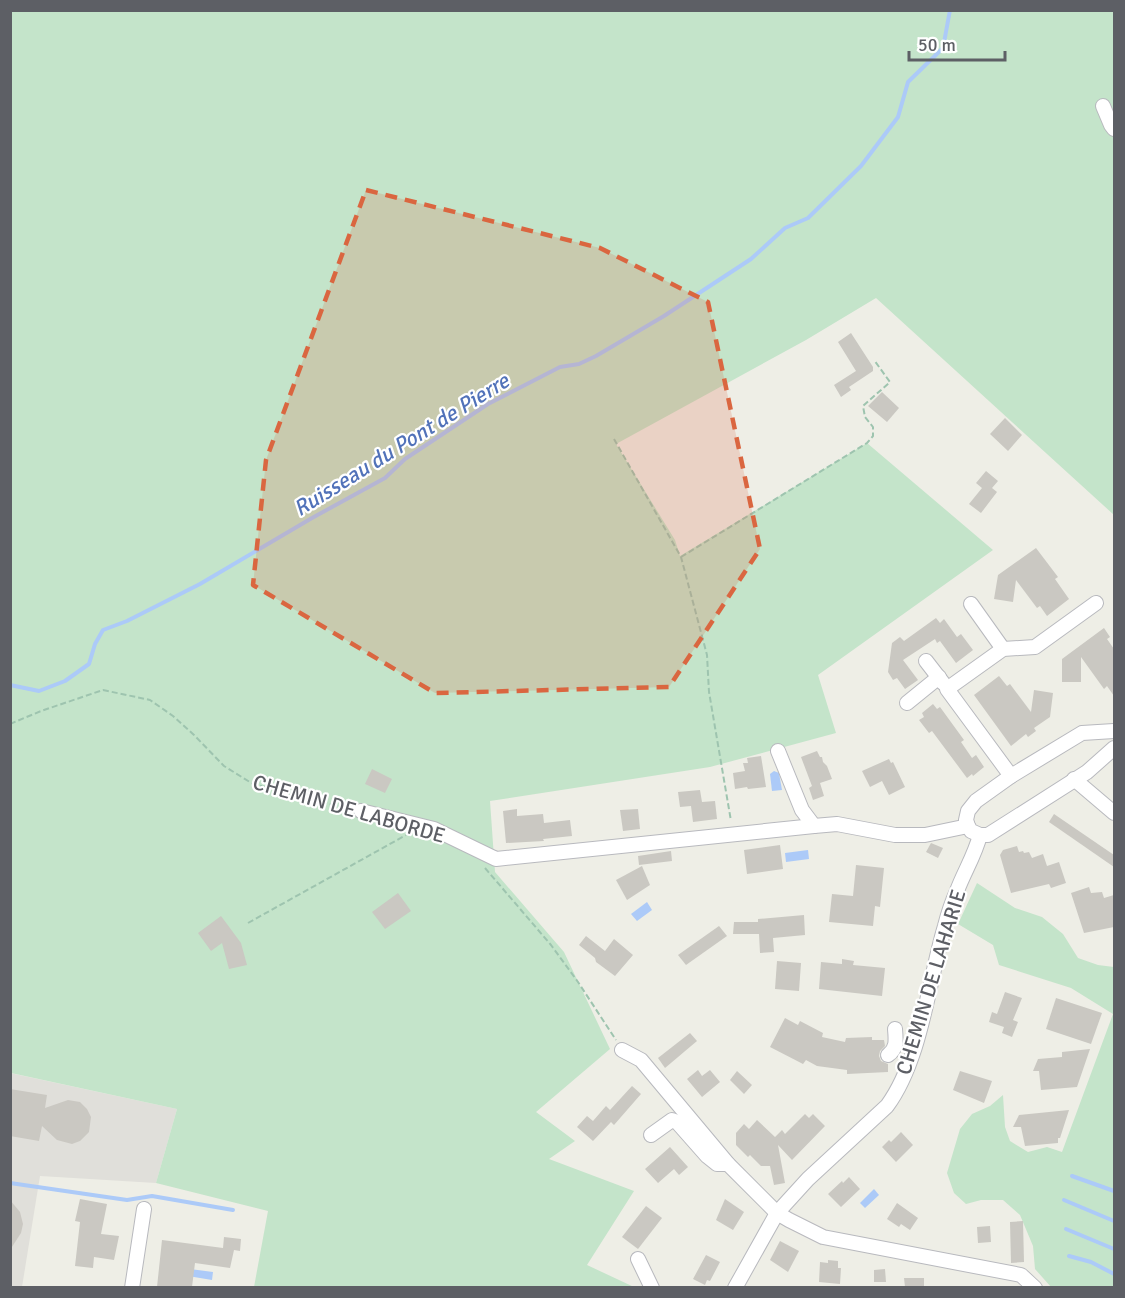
<svg xmlns="http://www.w3.org/2000/svg" width="1125" height="1298" font-family="Signika,sans-serif">
  <rect width="100%" height="100%" fill="#eeeee6"/>
  <polygon fill="#e0dfda" points="10,1073 177,1109 156,1183 40,1176 22,1287 11,1287"/>
  <g fill="#c4e4ca">
    <polygon points="10,11 1114,11 1114,515 876,298 806,340 616,444 675,540 680,556 867,443 993,550 818,675 836,733 710,767 490,801 495,872 564,952 610,1049 536,1112 575,1141 549,1159 634,1191 587,1265 634,1287 254,1287 268,1211 156,1183 177,1109 11,1073"/>
    <polygon points="977,883 1015,908 1042,917 1063,934 1078,958 1098,965 1114,967 1114,1287 1051,1287 1035,1269 1033,1246 1020,1215 1003,1200 981,1200 966,1204 954,1193 947,1173 960,1129 972,1114 990,1106 1003,1095 1005,1127 1010,1141 1028,1152 1047,1147 1062,1152 1113,1014 1071,988 999,965 993,945 958,924"/>
  </g>
  <g fill="#accaf8">
    <polygon points="774,771 779,773 782,790 772,791 770,774"/>
    <polygon points="808,850 809,859 786,862 785,853"/>
    <polygon points="647,902 652,910 637,921 631,914"/>
    <polygon points="874,1189 879,1195 865,1208 860,1203"/>
    <polygon points="190,1269 213,1272 212,1280 188,1276"/>
  </g>
  <g fill="none" stroke-linecap="round" stroke-linejoin="round">
    <g stroke="#accaf8" stroke-width="4">
      <polyline points="10,685 39,691 65,681 89,664 95,644 103,630 127,621 200,584 312,518 385,478 405,459 488,404 560,367 579,364 596,356 664,316 751,259 785,228 808,218 861,166 898,117 908,82 943,48 950,10"/>
      <polyline points="1072,1176 1114,1191"/>
      <polyline points="10,1183 127,1200 152,1196 233,1210"/>
      <polyline points="1064,1200 1114,1221"/>
      <polyline points="1066,1229 1114,1249"/>
      <polyline points="1069,1256 1091,1262 1114,1274"/>
    </g>
  </g>
  <g fill="#cac8c2">
    <polygon points="851,333 873,367 873,371 849,387 851,390 841,397 834,385 856,371 838,342"/>
    <polygon points="882,392 899,408 887,422 868,406"/>
    <polygon points="1005,418 1022,435 1008,451 990,434"/>
    <polygon points="986,471 998,481 992,488 997,492 981,513 969,504 982,488 976,483"/>
    <polygon points="1036,548 1058,577 1055,579 1069,599 1047,616 1040,606 1037,608 1016,580 1013,602 994,599 998,575"/>
    <polygon points="936,618 940,623 944,619 957,637 961,634 973,650 956,663 940,641 937,643 935,639 903,660 918,680 905,689 897,678 893,680 888,672 892,643 900,637 904,641"/>
    <polygon points="1104,628 1110,637 1107,639 1114,649 1114,696 1107,686 1104,689 1081,657 1081,682 1062,682 1062,659"/>
    <polygon points="999,676 1007,686 1010,684 1031,712 1034,690 1053,693 1050,717 1034,728 1036,731 1028,737 1026,734 1011,746 974,695"/>
    <polygon points="933,704 937,709 940,707 964,740 961,742 972,758 976,755 984,767 973,776 972,774 967,778 932,731 929,733 919,720 924,717 922,713"/>
    <polygon points="817,751 820,757 822,757 823,762 827,766 832,779 820,783 824,796 813,800 809,788 812,786 801,757"/>
    <polygon points="761,756 766,787 748,789 747,787 735,789 733,773 745,771 743,763 748,763 747,758"/>
    <polygon points="889,759 891,763 893,762 905,787 889,795 882,781 870,787 862,771"/>
    <polygon points="372,769 392,779 385,793 365,784"/>
    <polygon points="700,790 702,802 715,801 717,819 693,822 691,806 680,807 678,792"/>
    <polygon points="517,809 517,816 543,814 544,823 570,820 572,836 543,839 544,841 506,843 503,811"/>
    <polygon points="638,809 640,829 623,831 620,810"/>
    <polygon points="1054,814 1114,855 1114,867 1049,822"/>
    <polygon points="931,843 943,848 938,858 926,852"/>
    <polygon points="780,845 783,869 747,874 744,850"/>
    <polygon points="1017,846 1019,852 1023,851 1024,853 1029,852 1032,858 1043,854 1047,866 1059,862 1066,883 1051,888 1049,884 1011,893 1000,855 1003,850"/>
    <polygon points="671,851 672,861 639,865 638,856"/>
    <polygon points="856,865 884,868 880,907 875,906 873,926 829,922 832,894 853,896"/>
    <polygon points="642,866 650,885 627,900 616,880"/>
    <polygon points="1089,887 1091,893 1102,892 1104,898 1114,895 1114,927 1084,933 1071,893"/>
    <polygon points="398,893 411,911 385,929 372,912"/>
    <polygon points="804,915 805,935 773,938 774,952 760,953 759,934 733,934 734,922 758,922 758,919"/>
    <polygon points="221,916 241,943 247,965 229,969 222,943 211,951 198,933"/>
    <polygon points="719,926 727,936 686,965 678,955"/>
    <polygon points="586,936 605,951 614,939 633,955 615,976 596,962 595,958 579,945"/>
    <polygon points="842,959 854,961 853,965 885,968 882,996 819,989 821,962 842,964"/>
    <polygon points="777,961 801,963 799,991 775,989"/>
    <polygon points="1005,992 1022,998 1013,1020 1018,1022 1012,1037 1002,1033 1004,1027 989,1022 992,1012 997,1014"/>
    <polygon points="1056,998 1102,1013 1091,1044 1046,1029"/>
    <polygon points="785,1018 798,1025 800,1021 823,1033 822,1037 845,1042 846,1038 872,1037 872,1040 884,1040 885,1046 880,1051 879,1056 881,1061 888,1064 888,1072 847,1074 847,1070 817,1066 806,1060 803,1064 770,1047"/>
    <polygon points="690,1033 697,1041 665,1068 658,1058"/>
    <polygon points="1090,1049 1077,1087 1041,1090 1039,1071 1033,1071 1038,1059 1062,1057 1062,1052"/>
    <polygon points="698,1070 702,1076 710,1070 720,1082 702,1097 687,1079"/>
    <polygon points="737,1071 752,1085 744,1094 730,1080"/>
    <polygon points="960,1071 992,1081 984,1103 953,1090"/>
    <polygon points="632,1086 641,1094 614,1125 611,1122 593,1141 577,1127 587,1116 593,1121 606,1106 610,1110"/>
    <polygon points="10,1089 47,1095 45,1108 68,1100 80,1102 87,1109 91,1117 89,1132 80,1141 72,1144 57,1140 42,1126 39,1141 10,1136"/>
    <polygon points="1069,1110 1060,1138 1058,1138 1058,1143 1025,1146 1021,1127 1013,1127 1019,1115"/>
    <polygon points="805,1114 809,1118 813,1114 825,1126 792,1160 778,1145 785,1183 774,1185 770,1166 761,1166 750,1155 748,1157 736,1145 736,1133 744,1124 749,1129 757,1120 775,1137 782,1130 785,1134"/>
    <polygon points="901,1132 913,1145 896,1162 882,1147 889,1140 891,1142"/>
    <polygon points="670,1147 688,1167 679,1175 674,1169 658,1183 645,1169"/>
    <polygon points="849,1177 860,1189 841,1207 828,1194 842,1181 843,1183"/>
    <polygon points="80,1199 107,1204 101,1234 119,1236 114,1260 94,1257 93,1268 75,1266 80,1222 75,1221"/>
    <polygon points="725,1199 744,1212 733,1230 716,1220"/>
    <polygon points="10,1200 20,1212 23,1224 21,1233 10,1250"/>
    <polygon points="897,1203 918,1218 910,1230 901,1224 899,1227 887,1219"/>
    <polygon points="646,1206 662,1218 638,1249 622,1237"/>
    <polygon points="1023,1221 1024,1262 1011,1263 1010,1222"/>
    <polygon points="990,1226 991,1242 978,1243 977,1227"/>
    <polygon points="224,1237 241,1239 240,1251 234,1250 230,1268 195,1263 192,1287 157,1287 162,1240 223,1248"/>
    <polygon points="780,1241 799,1251 788,1272 770,1260"/>
    <polygon points="706,1255 720,1262 710,1281 707,1280 705,1285 693,1279"/>
    <polygon points="828,1260 838,1261 838,1268 841,1268 840,1284 819,1282 820,1262 828,1263"/>
    <polygon points="885,1269 886,1282 874,1282 874,1270"/>
    <polygon points="904,1278 924,1278 924,1287 905,1287"/>
  </g>
  <g fill="none" stroke-linecap="round" stroke-linejoin="round">
    <defs>
      <g id="minor">
        <polyline points="1103,106 1111,125 1114,129"/>
        <polyline points="971,604 1003,649"/>
        <polyline points="926,661 943,683"/>
        <polyline points="907,703 939,677"/>
        <polyline points="1114,731 1082,733 1011,776 976,801 968,811 966,820 968,826 971,831 980,835 988,835 1087,772 1114,748"/>
        <polyline points="778,751 802,810 814,826"/>
        <polyline points="1011,776 947,689 1003,649 1035,647 1096,603"/>
        <polyline points="1074,779 1114,813"/>
        <polyline points="361,811 434,829 496,859 814,826 837,824 895,835 925,835 968,826"/>
        <polyline points="622,1050 641,1060 728,1164 777,1213 789,1220 823,1237 1021,1275 1035,1288"/>
        <path d="M888,1055C897,1049 896,1040 895,1029"/>
        <polyline points="651,1135 672,1120 677,1122 707,1156 717,1164 728,1164"/>
        <polyline points="638,1259 652,1288"/>
        <polyline points="132,1288 144,1209"/>
        <path d="M735,1288L777,1213L808,1179L887,1106C922,1058 928,982 945,926C948,914 952,902 957,891C964,872 975,855 980,835"/>
      </g>
    </defs>
    <use href="#minor" stroke="#b8b9be" stroke-width="16"/>
    <g stroke="#9ec4af" stroke-width="2" stroke-dasharray="6 3" stroke-linecap="butt">
      <polyline points="614,439 681,557 707,655 709,692 731,821"/>
      <polyline points="681,557 867,443 873,436 873,427 865,417 863,406 890,382 874,360"/>
      <polyline points="10,724 41,711 103,690 150,700 173,716 194,735 224,766 253,784 350,809"/>
      <polyline points="485,868 551,945 578,982 616,1040"/>
      <polyline points="248,923 406,835"/>
    </g>
    <use href="#minor" stroke="#fff" stroke-width="14"/>
  </g>
  <path fill="#da6640" fill-opacity="0.2" stroke="#da6640" stroke-width="4.5" stroke-dasharray="12 8" stroke-linejoin="round" d="M366,190L600,248L708,302L760,549L669,687L435,693L253,585L266,460Z"/>
  <g text-anchor="middle" stroke-width="4.5" stroke-linejoin="round" paint-order="stroke">
    <g font-size="21" fill="#5d5f65" stroke="#fff">
      <text transform="translate(349 809) rotate(16)" y="7">CHEMIN DE LABORDE</text>
      <text transform="translate(931 982) rotate(-73)" y="7">CHEMIN DE LAHARIE</text>
    </g>
    <g font-size="22" font-style="italic" fill="#5172b9" stroke="#fff">
      <text transform="translate(401 444) rotate(-32)" y="8">Ruisseau du Pont de Pierre</text>
    </g>
  </g>
  <rect width="1125" height="1298" fill="none" stroke="#5d5f65" stroke-width="24"/>
  <path d="M909 51v9h96v-9" fill="none" stroke="#5d5f65" stroke-width="3"/>
  <text x="918" y="51" font-size="18" fill="#5d5f65" stroke="#ffffff" stroke-width="4.5" paint-order="stroke">50 m</text>
</svg>
